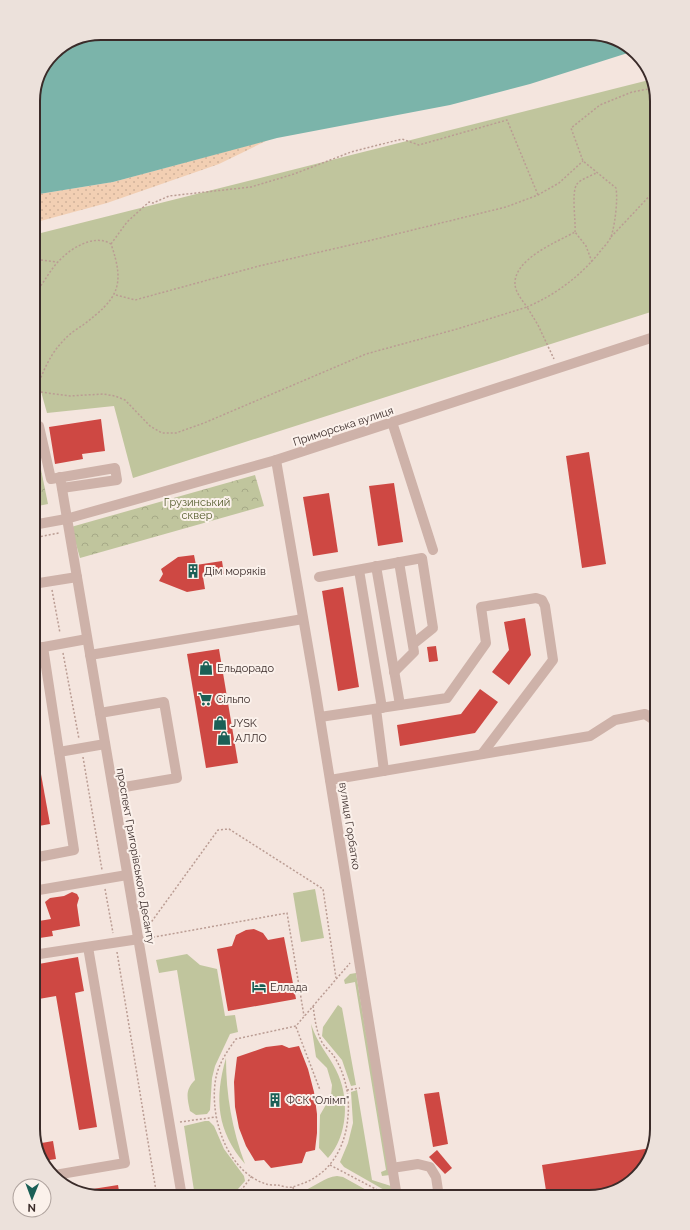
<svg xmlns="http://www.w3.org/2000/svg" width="690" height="1230" font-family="Raleway,sans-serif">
  <defs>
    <pattern id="sand-dots" width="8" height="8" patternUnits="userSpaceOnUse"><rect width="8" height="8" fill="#f2cfb3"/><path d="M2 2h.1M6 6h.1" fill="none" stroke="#d0b29a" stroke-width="1.8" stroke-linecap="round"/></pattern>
    <pattern id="park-crowns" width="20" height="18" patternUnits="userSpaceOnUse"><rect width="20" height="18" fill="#c0c59d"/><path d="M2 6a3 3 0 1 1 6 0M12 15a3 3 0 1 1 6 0" fill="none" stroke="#a6a987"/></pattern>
  </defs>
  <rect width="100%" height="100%" fill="#f4e5de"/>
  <g fill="#c0c59d">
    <polygon points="653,79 657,101 657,310 133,478 114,406 47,413 33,363 33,235"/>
    <polygon points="315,889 324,938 301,942 293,893"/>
    <path d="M187,954L200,965L217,969L225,1016L235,1015L238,1032L230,1034L215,1066L212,1078L210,1110L207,1114L196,1115L190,1111C187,1097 185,1090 195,1080L177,970L159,973L156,960Z"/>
    <polygon points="356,973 390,1175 382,1176 381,1172 386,1170 355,982 345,984 344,980 350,974"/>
    <polygon points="338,1005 342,1008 356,1085 351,1086 342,1060 322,1036 323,1027"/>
    <path d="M311,1024C317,1043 328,1054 336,1070C350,1097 348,1136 328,1158L319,1148L320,1115L331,1096L332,1085L327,1068L316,1057Z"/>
    <path d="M226,1058C226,1095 232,1129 245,1164C217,1131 214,1099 226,1058Z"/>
    <polygon points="357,1090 372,1180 391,1186 393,1195 344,1167 340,1162 348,1143 353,1123 351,1092"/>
    <polygon points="205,1121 209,1121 214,1126 224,1149 244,1176 245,1181 231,1197 195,1197 184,1126"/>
    <path d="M337,1176L343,1177L379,1197H304L303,1191C315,1187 324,1177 337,1176Z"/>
    <polygon points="256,1190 275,1194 286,1194 287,1197 242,1197 248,1192"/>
  </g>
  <polygon fill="url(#sand-dots)" points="268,140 219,164 107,203 33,223 33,195 113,182"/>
  <g fill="url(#park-crowns)">
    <polygon points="33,430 48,504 33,507"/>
    <polygon points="255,475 264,506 80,558 71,527"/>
  </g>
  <polygon fill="#7bb4aa" points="594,33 630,47 634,51 530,84 450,105 277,138 113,182 33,195 33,97 53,53 75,38"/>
  <g fill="#ce4843">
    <polygon points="101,419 105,451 82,454 83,459 55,464 49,427"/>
    <polygon points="589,452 606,564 582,568 566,456"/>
    <polygon points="394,483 403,542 378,546 369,486"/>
    <polygon points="329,493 338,552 313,556 303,497"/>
    <polygon points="194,555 196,565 222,561 224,574 203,577 205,589 187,592 159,581 163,574 161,569 178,557"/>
    <polygon points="343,587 359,687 338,691 322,591"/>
    <polygon points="525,618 531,655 509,685 492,672 509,650 504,622"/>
    <polygon points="436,646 438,661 429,662 427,647"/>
    <polygon points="219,649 238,763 206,768 187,654"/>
    <polygon points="480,689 498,702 475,733 400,746 397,725 461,714"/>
    <polygon points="33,752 37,752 50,824 33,827"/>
    <polygon points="72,892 77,894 79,898 77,905 80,926 52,931 53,936 33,939 33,922 51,919 45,902 50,898 64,896"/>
    <polygon points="254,929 263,933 268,940 284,937 296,999 228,1011 217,949 232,946 236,935 246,930"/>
    <polygon points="78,957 84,991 75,993 97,1127 79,1130 56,996 33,1000 33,965"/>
    <polygon points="282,1045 289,1048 299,1046 308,1069 314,1092 317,1114 317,1133 315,1150 306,1152 302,1163 271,1168 264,1160 255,1161 246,1146 239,1128 235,1107 234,1082 237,1057 266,1047"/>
    <polygon points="439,1092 448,1144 433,1147 424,1094"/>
    <polygon points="53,1141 56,1159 43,1161 38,1155 36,1144"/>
    <polygon points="651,1148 645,1167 615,1192 589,1197 547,1197 542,1165"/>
    <polygon points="437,1150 452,1168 445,1174 429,1157"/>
    <polygon points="118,1185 120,1197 97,1197 80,1191"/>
  </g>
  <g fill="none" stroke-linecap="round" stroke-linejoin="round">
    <g stroke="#ba9c93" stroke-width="1.5" stroke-dasharray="2 2" stroke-linecap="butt">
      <path d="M575,232C576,221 571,192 577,184C581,179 591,176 596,173"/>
      <polyline points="611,237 657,188"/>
      <polyline points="111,244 127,222 149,202 153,203 169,196 251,187 294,174 351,152 402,139 419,145 507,120 538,195"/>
      <polyline points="33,259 57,262"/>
      <path d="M592,262L586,246L575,232C557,242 513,259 515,285C516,293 522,300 527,307C557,294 582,275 602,249C605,246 609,241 611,237C615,225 618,200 616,188L583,161L571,128L600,105L632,92L654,88"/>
      <path d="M33,295C43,285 48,273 57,263C69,249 94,233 111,244C126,287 117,299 83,325C77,329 69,334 64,340C50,354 42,373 36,391"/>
      <polyline points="116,295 135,300 259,266 372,240 506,207 538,195 559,183 583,161"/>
      <polyline points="33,391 70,396 103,394 115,396 125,400 150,426 162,433 176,433 204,423 366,354 457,329 527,307 538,325 554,359"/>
      <polyline points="33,409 36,416"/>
      <polyline points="33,538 59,533"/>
      <polyline points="52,590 60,633"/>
      <polyline points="63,653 79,739"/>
      <polyline points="83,757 102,870"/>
      <polyline points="105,889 113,933"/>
      <polyline points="147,928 218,830 229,829 323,889 336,978"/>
      <polyline points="149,938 287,913 304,1016"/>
      <polyline points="117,952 157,1197"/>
      <path d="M313,1006C315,1019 316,1032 323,1044C326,1048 330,1051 333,1055C345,1072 350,1096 348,1116C346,1145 332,1172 304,1183C301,1184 296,1186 293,1187C288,1188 282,1186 278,1185C274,1185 269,1185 266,1184C225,1171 207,1111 217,1073C221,1060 228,1050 236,1039L296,1026L350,963"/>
      <polyline points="296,1027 320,1090"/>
      <polyline points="347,1090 360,1088"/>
      <polyline points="180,1122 216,1117"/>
      <polyline points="330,1165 387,1195"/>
      <polyline points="293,1187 295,1197"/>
      <polyline points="236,1197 252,1176"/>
    </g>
    <g stroke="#ceb2a9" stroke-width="10">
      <polyline points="392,422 433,550"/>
      <polyline points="39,426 51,479 115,468 117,480 62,488"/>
      <polyline points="276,460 315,687 397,1197"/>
      <polyline points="60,477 182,1197"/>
      <polyline points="33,525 66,519 276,460 657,336"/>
      <polyline points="376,566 400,705"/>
      <polyline points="359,570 382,708"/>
      <polyline points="319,577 422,558 433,628 413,644"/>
      <polyline points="33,584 77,577"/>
      <polyline points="33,649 87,639"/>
      <polyline points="90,655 303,619"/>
      <polyline points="394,672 414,652 399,562"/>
      <polyline points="376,709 384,771"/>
      <polyline points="100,713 164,702 177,778 113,789"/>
      <polyline points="320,717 447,698 486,643 481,607 536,598 542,600 545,606 553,660 482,754"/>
      <polyline points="59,752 105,744"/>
      <polyline points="330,780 590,736 615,720 645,714 657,722"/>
      <polyline points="33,858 74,850 43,647"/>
      <polyline points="33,891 127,875"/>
      <polyline points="33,955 139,939"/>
      <polyline points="392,1168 418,1164 430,1167 436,1177 439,1197"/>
      <polyline points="55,1175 125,1163 88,947"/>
    </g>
  </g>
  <defs>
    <symbol id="building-bare" viewBox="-9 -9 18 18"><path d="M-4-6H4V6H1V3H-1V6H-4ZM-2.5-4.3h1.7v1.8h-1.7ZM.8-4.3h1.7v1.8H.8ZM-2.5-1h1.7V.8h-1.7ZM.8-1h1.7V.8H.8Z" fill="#1b5f56" stroke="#fbf1eb" stroke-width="2.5" paint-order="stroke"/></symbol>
    <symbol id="shop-bare" viewBox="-9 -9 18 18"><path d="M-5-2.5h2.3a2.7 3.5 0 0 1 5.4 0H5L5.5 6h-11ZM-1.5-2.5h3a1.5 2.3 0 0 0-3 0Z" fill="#1b5f56" stroke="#fbf1eb" stroke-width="2.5" paint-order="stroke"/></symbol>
    <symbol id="supermarket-bare" viewBox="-9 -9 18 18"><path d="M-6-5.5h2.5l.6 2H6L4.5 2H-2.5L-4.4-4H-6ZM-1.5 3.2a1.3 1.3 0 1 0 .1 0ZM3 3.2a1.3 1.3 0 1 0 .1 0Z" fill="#1b5f56" stroke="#fbf1eb" stroke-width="2.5" paint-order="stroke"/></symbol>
    <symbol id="hotel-bare" viewBox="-9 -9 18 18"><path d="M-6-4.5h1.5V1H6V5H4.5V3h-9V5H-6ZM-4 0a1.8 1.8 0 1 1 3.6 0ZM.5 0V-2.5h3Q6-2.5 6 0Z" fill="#1b5f56" stroke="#fbf1eb" stroke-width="2.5" paint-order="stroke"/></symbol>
  </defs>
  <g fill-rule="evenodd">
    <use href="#building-bare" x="183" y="561" width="20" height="20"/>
    <use href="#shop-bare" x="196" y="658" width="20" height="20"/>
    <use href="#supermarket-bare" x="195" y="689" width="20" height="20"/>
    <use href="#shop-bare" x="210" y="713" width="20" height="20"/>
    <use href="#shop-bare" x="214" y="728" width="20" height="20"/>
    <use href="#hotel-bare" x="249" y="977" width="20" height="20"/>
    <use href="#building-bare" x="265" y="1090" width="20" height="20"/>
  </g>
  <g text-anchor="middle" stroke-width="4" stroke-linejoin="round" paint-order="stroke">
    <g font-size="11" fill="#3a2b29" stroke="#fbf1eb">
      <text transform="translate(343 426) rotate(-18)" y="4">Приморська вулиця</text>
      <text transform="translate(350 826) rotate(81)" y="4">вулиця Горбатко</text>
      <text transform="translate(136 856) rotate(80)" y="4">проспект Григорівського Десанту</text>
    </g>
    <g font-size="11" fill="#535b2b" stroke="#fbf1eb">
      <text x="197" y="506">Грузинський<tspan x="197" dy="13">сквер</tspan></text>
    </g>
    <g font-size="11" fill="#3a2b29" stroke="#fbf1eb" text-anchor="start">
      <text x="204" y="575">Дім моряків</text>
      <text x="217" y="672">Ельдорадо</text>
      <text x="216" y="703">Сільпо</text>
      <text x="231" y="727">JYSK</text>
      <text x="235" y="742">АЛЛО</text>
      <text x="270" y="991">Еллада</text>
      <text x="286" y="1104">ФСК "Олімп"</text>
    </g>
  </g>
  <path d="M0 0H690V1230H0ZM101 40H589A61 61 0 0 1 650 101V1129A61 61 0 0 1 589 1190H101A61 61 0 0 1 40 1129V101A61 61 0 0 1 101 40Z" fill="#ece1db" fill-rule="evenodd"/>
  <path fill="none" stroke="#3a2b29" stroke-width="2" d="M101 40H589A61 61 0 0 1 650 101V1129A61 61 0 0 1 589 1190H101A61 61 0 0 1 40 1129V101A61 61 0 0 1 101 40Z"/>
  <g transform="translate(32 1198) rotate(181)"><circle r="19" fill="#fbf1eb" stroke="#aea29d"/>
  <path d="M0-3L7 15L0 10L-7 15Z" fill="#1b5f56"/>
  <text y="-6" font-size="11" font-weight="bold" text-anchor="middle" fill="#3a2b29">N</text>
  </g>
</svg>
